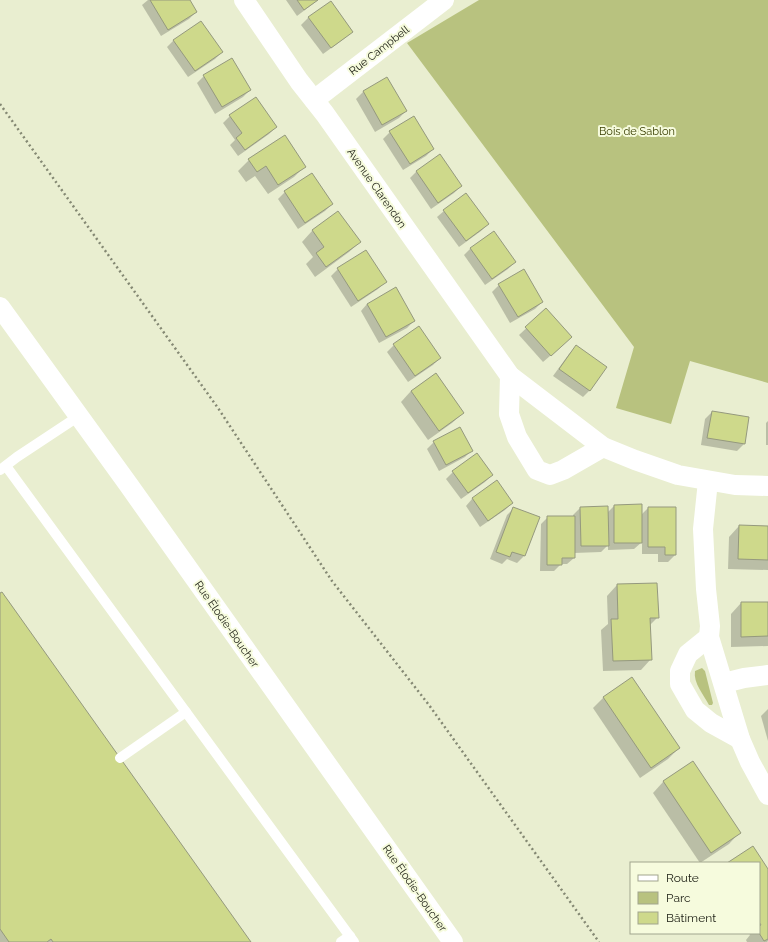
<svg xmlns="http://www.w3.org/2000/svg" width="768" height="942" font-family="Raleway,sans-serif">
  <rect width="100%" height="100%" fill="#e9eed0"/>
  <g fill="#b8c27f">
    <polygon points="479,0 768,0 768,383 690,361 671,424 616,408 634,347 407,43"/>
    <path d="M702,668L705,671L713,703L712,705H709C704,695 693,683 695,671Z"/>
  </g>
  <g fill="#0003">
    <polygon points="148,0 189,0 196,12 189,19 161,36 142,5"/>
    <polygon points="286,0 318,0 297,16"/>
    <polygon points="331,2 352,31 345,38 323,54 301,25 308,18"/>
    <polygon points="174,40 222,52 215,59 188,77 167,47"/>
    <polygon points="204,76 250,90 243,97 215,114 197,83"/>
    <polygon points="387,79 406,111 399,118 375,132 356,99 363,92"/>
    <polygon points="230,116 276,127 269,134 238,156 230,145 235,140 223,123"/>
    <polygon points="390,132 433,149 426,156 403,170 383,139"/>
    <polygon points="249,160 305,166 294,177 268,194 255,176 246,182 238,171"/>
    <polygon points="417,171 461,186 454,193 431,209 410,178"/>
    <polygon points="285,192 332,204 325,211 298,229 278,199"/>
    <polygon points="444,211 488,224 481,231 459,247 437,217"/>
    <polygon points="338,212 360,242 349,252 315,277 306,264 313,257 302,242 312,231"/>
    <polygon points="471,248 515,262 508,269 485,285 464,255"/>
    <polygon points="365,252 385,282 378,289 351,307 331,276 338,269"/>
    <polygon points="499,285 542,302 535,309 510,323 492,292"/>
    <polygon points="367,304 414,321 407,328 379,343 361,311"/>
    <polygon points="546,310 564,344 543,362 519,335"/>
    <polygon points="394,345 440,358 433,365 408,382 387,352"/>
    <polygon points="576,347 590,390 583,397 553,376 569,354"/>
    <polygon points="435,374 463,413 452,423 428,440 401,402 411,391"/>
    <polygon points="712,412 744,444 737,451 701,445 705,419"/>
    <polygon points="768,421 768,445 766,445 766,423"/>
    <polygon points="434,442 472,450 465,457 439,471 427,449"/>
    <polygon points="477,455 492,475 485,482 461,499 446,479 453,472"/>
    <polygon points="497,482 512,503 505,510 480,527 466,506 472,499"/>
    <polygon points="614,506 641,515 648,508 675,555 668,562 658,562 658,554 642,554 642,542 634,549 608,550 608,545 601,552 574,553 574,558 567,564 561,564 554,571 540,571 541,524 548,517 573,517 573,515 580,508 607,513"/>
    <polygon points="514,508 539,518 524,556 517,563 507,559 502,564 490,559 507,515"/>
    <polygon points="739,526 768,527 768,570 728,569 729,537"/>
    <polygon points="617,585 658,617 650,625 651,659 641,670 603,671 601,630 608,624 607,596"/>
    <polygon points="0,595 250,942 0,942"/>
    <polygon points="741,603 768,603 768,646 731,647 731,614"/>
    <polygon points="632,679 679,748 668,759 640,778 593,708 603,698"/>
    <polygon points="768,709 768,741 761,716"/>
    <polygon points="692,763 739,833 729,844 700,863 653,793 663,782"/>
    <polygon points="752,847 768,871 768,941 767,942 747,942 746,940 750,935 749,933 759,933 759,863 728,863"/>
  </g>
  <g fill="#ced98b" stroke="#95997e">
    <polygon points="150,0 190,0 197,12 168,30"/>
    <polygon points="297,0 318,0 304,10"/>
    <polygon points="331,1 353,32 331,48 308,17"/>
    <polygon points="201,21 223,52 195,71 173,40"/>
    <polygon points="232,58 251,90 222,107 203,75"/>
    <polygon points="387,77 407,111 382,125 363,91"/>
    <polygon points="256,97 277,127 245,150 236,138 242,133 229,115"/>
    <polygon points="414,116 434,149 410,164 389,131"/>
    <polygon points="285,135 306,167 278,185 266,166 257,172 248,159"/>
    <polygon points="440,154 462,186 438,203 416,171"/>
    <polygon points="312,173 333,204 305,223 284,191"/>
    <polygon points="466,193 489,224 466,241 443,210"/>
    <polygon points="338,211 361,242 326,267 316,253 324,247 312,230"/>
    <polygon points="494,231 516,262 492,279 470,248"/>
    <polygon points="366,250 387,282 358,301 337,268"/>
    <polygon points="524,269 543,302 518,317 498,284"/>
    <polygon points="396,287 415,321 386,337 367,304"/>
    <polygon points="546,308 572,337 551,356 525,327"/>
    <polygon points="419,326 441,358 415,376 393,344"/>
    <polygon points="576,345 607,367 590,391 559,369"/>
    <polygon points="436,373 464,413 439,431 411,391"/>
    <polygon points="712,411 749,417 745,444 707,438"/>
    <polygon points="460,427 473,451 446,465 433,441"/>
    <polygon points="477,453 493,475 468,493 452,471"/>
    <polygon points="497,480 513,503 488,521 472,498"/>
    <polygon points="642,504 642,543 614,543 614,505"/>
    <polygon points="608,506 609,546 581,546 580,507"/>
    <polygon points="513,507 540,517 525,556 512,552 510,557 496,552"/>
    <polygon points="648,507 676,507 676,555 665,555 665,547 648,547"/>
    <polygon points="547,516 575,516 575,558 562,558 562,565 547,565"/>
    <polygon points="739,525 768,526 768,560 738,559"/>
    <polygon points="657,583 659,618 650,618 652,660 613,661 611,619 618,619 617,584"/>
    <polygon points="2,592 251,942 53,942 51,939 47,942 9,942 0,929 0,593"/>
    <polygon points="741,602 768,602 768,636 741,637"/>
    <polygon points="632,677 680,748 651,768 603,697"/>
    <polygon points="693,761 741,833 711,853 663,781"/>
    <polygon points="753,846 768,869 768,939 764,941 759,933 759,926 761,925 759,922 759,863 727,863"/>
  </g>
  <g fill="none" stroke-linecap="round" stroke-linejoin="round">
    <polyline stroke="#848873" stroke-width="2.5" stroke-dasharray="2 3" stroke-linecap="butt" points="0,104 218,408 332,581 429,705 599,942"/>
    <g stroke="#fff" stroke-width="10">
      <polyline points="6,466 354,942"/>
      <polyline points="0,470 17,457 79,416"/>
      <polyline points="120,758 186,712"/>
      <polyline points="341,942 350,936"/>
    </g>
    <g stroke="#fff" stroke-width="20">
      <polyline points="244,0 299,81 325,114 510,376 603,447 635,460 678,475 735,485 768,486"/>
      <polyline points="314,100 444,0"/>
      <polyline points="0,307 128,484 453,942"/>
      <polyline points="510,376 509,414 517,437 537,470 550,475 563,470 603,447"/>
      <polyline points="708,481 703,529 706,589 710,626 709,637 740,739 750,762 768,795"/>
      <polyline points="709,637 688,654 680,671 680,684 695,710 711,723 740,739"/>
      <polyline points="724,683 744,678 768,675"/>
    </g>
  </g>
  <g text-anchor="middle" stroke-width="4" stroke-linejoin="round" paint-order="stroke">
    <g font-size="11" fill="#212318" stroke="#f6fbdd">
      <text transform="translate(379 50) rotate(-38)" y="4">Rue Campbell</text>
      <text transform="translate(377 188) rotate(55)" y="4">Avenue Clarendon</text>
      <text transform="translate(227 624) rotate(55)" y="4">Rue Élodie-Boucher</text>
      <text transform="translate(415 888) rotate(55)" y="4">Rue Élodie-Boucher</text>
    </g>
    <g font-size="11" fill="#383d00" stroke="#f6fbdd">
      <text x="637" y="135">Bois de Sablon</text>
    </g>
  </g>
  <rect x="630" y="862" width="130" height="72" fill="#f6fbdd" stroke="#a1a58e"/>
  <rect x="638" y="875" width="20" height="6" fill="#ffffff" stroke="#a1a58e"/>
  <text x="666" y="882" font-size="12" fill="#212318">Route</text>
  <rect x="638" y="892" width="20" height="12" fill="#b8c27f" stroke="#a1a58e"/>
  <text x="666" y="902" font-size="12" fill="#212318">Parc</text>
  <rect x="638" y="912" width="20" height="12" fill="#ced98b" stroke="#a1a58e"/>
  <text x="666" y="922" font-size="12" fill="#212318">Bâtiment</text>
</svg>
